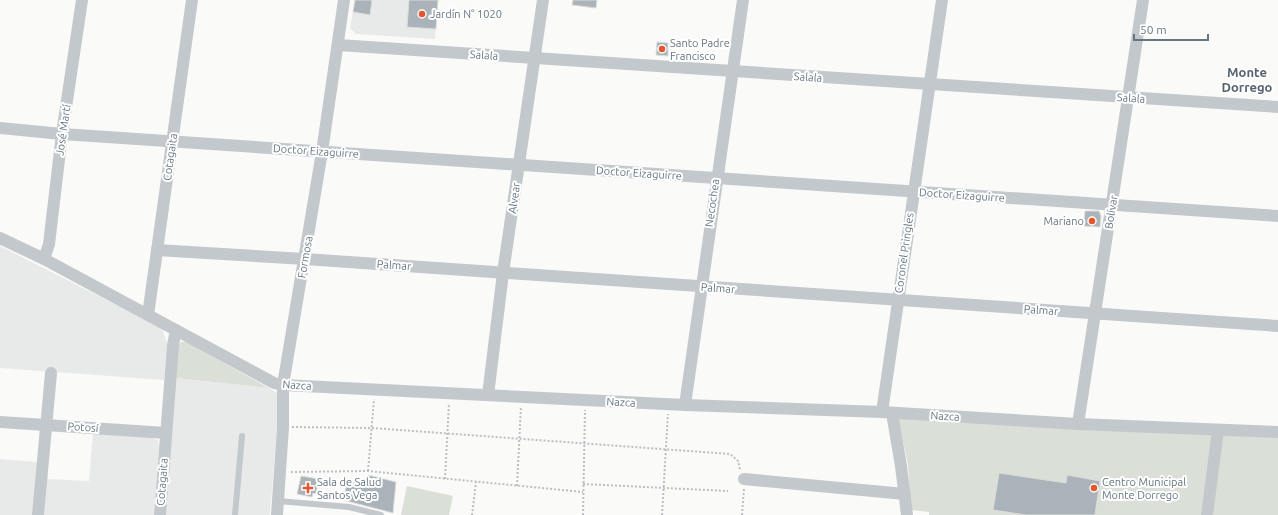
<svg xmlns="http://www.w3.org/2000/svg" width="1278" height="515" font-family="Ubuntu,sans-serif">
  <rect width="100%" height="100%" fill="#fafaf8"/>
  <g fill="#e8e9e9">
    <polygon points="355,0 438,0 435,39 356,34 350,28"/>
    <polygon points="0,246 158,326 163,331 167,344 164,380 0,368"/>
    <polygon points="175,378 269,388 276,392 279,399 270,515 164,515"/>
    <polygon points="93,432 153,438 158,440 159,446 154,515 44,515 47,479 89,481"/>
    <polygon points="0,459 37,462 33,515 0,515"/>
  </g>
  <g fill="#dadfd7">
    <polygon points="181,342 186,342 269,388 175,378 178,346"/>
    <polygon points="898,417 1278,436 1278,515 929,515 929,512 911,510 908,465"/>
    <polygon points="407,486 453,496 449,515 401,515"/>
  </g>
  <g fill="#aab3b9" stroke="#dcdcda">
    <polygon points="355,0 372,0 370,15 353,12"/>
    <polygon points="409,0 438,0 436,29 407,27"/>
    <polygon points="573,0 597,0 596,8 572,5"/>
    <polygon points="657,42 668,43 668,56 656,55"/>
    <polygon points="1085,211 1099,211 1101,216 1100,227 1084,226"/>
    <polygon points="999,473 1066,483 1067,475 1100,481 1095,515 1026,515 993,510"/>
    <polygon points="368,475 396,482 393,513 343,500 348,479 366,484"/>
    <polygon points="301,476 319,479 316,494 313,493 312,497 297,494"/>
  </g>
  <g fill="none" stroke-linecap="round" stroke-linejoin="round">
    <g stroke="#bbbfc2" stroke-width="2" stroke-dasharray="2 2" stroke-linecap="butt">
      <polyline points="292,427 372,428 730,454 738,461 740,469"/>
      <polyline points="368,471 374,399"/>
      <polyline points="291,472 368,471 583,492"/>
      <polyline points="445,479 449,403"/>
      <polyline points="583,484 728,491"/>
      <polyline points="517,486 521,406"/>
      <polyline points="472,515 476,482"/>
      <polyline points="583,515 585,410"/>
      <polyline points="662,515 668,414"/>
      <polyline points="742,515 744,489"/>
    </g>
    <g stroke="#c3c8cc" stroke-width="6">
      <polyline points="278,501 349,507 381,515"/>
      <polyline points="235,515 242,436"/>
    </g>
    <g stroke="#c3c8cc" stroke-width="12">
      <polyline points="338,45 1278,107"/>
      <polyline points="0,128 62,134 1278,216"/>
      <polyline points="0,238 44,259 274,383 283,385 685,405 882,412 1078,424 1278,432"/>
      <polyline points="157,250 305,259 1278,326"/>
      <polyline points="44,259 49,244 62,134 82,0"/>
      <polyline points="148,315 192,0"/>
      <polyline points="488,395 503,273 543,0"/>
      <polyline points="685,405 743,0"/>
      <polyline points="882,412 942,0"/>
      <polyline points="892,413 901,466 907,515"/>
      <polyline points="0,422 166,433"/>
      <polyline points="1078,424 1143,0"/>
      <polyline points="744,479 905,494"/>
      <polyline points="38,515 51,373"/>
      <polyline points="160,515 173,345 176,330"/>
      <polyline points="277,515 283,427 283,385 322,152 344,0"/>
      <polyline points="1207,515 1218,430"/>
    </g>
  </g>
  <g fill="#e4572e" stroke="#fff" stroke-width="1.5">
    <circle cx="422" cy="14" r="4"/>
    <circle cx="662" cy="49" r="4"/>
    <circle cx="1092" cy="221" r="4"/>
    <path d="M306 482h4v4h4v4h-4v4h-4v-4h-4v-4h4z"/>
    <circle cx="1094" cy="488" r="4"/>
  </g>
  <g text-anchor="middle" stroke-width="4" stroke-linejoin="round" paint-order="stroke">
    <g font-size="11" fill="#657683" stroke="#fff" text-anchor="start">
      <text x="430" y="18">Jardín N° 1020</text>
      <text x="670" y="47">Santo Padre<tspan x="670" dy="13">Francisco</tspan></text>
      <text x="1084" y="225" text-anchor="end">Mariano</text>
      <text x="317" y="486">Sala de Salud<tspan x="317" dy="13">Santos Vega</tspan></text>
      <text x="1102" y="486">Centro Municipal<tspan x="1102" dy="13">Monte Dorrego</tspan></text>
    </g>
    <g font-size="11" fill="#657683" stroke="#fff">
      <text transform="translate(484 55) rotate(4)" y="4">Salala</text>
      <text transform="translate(808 77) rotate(4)" y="4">Salala</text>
      <text transform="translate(1131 98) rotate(4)" y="4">Salala</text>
      <text transform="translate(63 130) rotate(-82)" y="4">José Martí</text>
      <text transform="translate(316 151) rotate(4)" y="4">Doctor Eizaguirre</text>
      <text transform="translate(170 157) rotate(-82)" y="4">Cotagaita</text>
      <text transform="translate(639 173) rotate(4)" y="4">Doctor Eizaguirre</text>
      <text transform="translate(962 195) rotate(4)" y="4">Doctor Eizaguirre</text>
      <text transform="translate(514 198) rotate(-82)" y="4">Alvear</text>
      <text transform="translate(712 203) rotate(-82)" y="4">Necochea</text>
      <text transform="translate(1111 212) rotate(-81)" y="4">Bolívar</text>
      <text transform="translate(904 253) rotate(-82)" y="4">Coronel Pringles</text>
      <text transform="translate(305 257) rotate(-80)" y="4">Formosa</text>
      <text transform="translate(394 265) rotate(4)" y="4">Palmar</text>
      <text transform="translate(718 288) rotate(4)" y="4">Palmar</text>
      <text transform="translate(1041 310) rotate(4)" y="4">Palmar</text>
      <text transform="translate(297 385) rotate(4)" y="4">Nazca</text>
      <text transform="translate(621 402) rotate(3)" y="4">Nazca</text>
      <text transform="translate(945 416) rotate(3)" y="4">Nazca</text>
      <text transform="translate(83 427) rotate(4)" y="4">Potosí</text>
      <text transform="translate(162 482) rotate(-86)" y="4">Cotagaita</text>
    </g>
    <g font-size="13" font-weight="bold" fill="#57646e" stroke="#fff">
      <text x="1247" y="77">Monte<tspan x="1247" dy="15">Dorrego</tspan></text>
    </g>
  </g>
  <path d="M1134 34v6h74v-6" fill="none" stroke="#657683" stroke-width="2"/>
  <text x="1140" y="34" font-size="12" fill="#657683" stroke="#ffffff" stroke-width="3" paint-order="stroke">50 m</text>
</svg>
